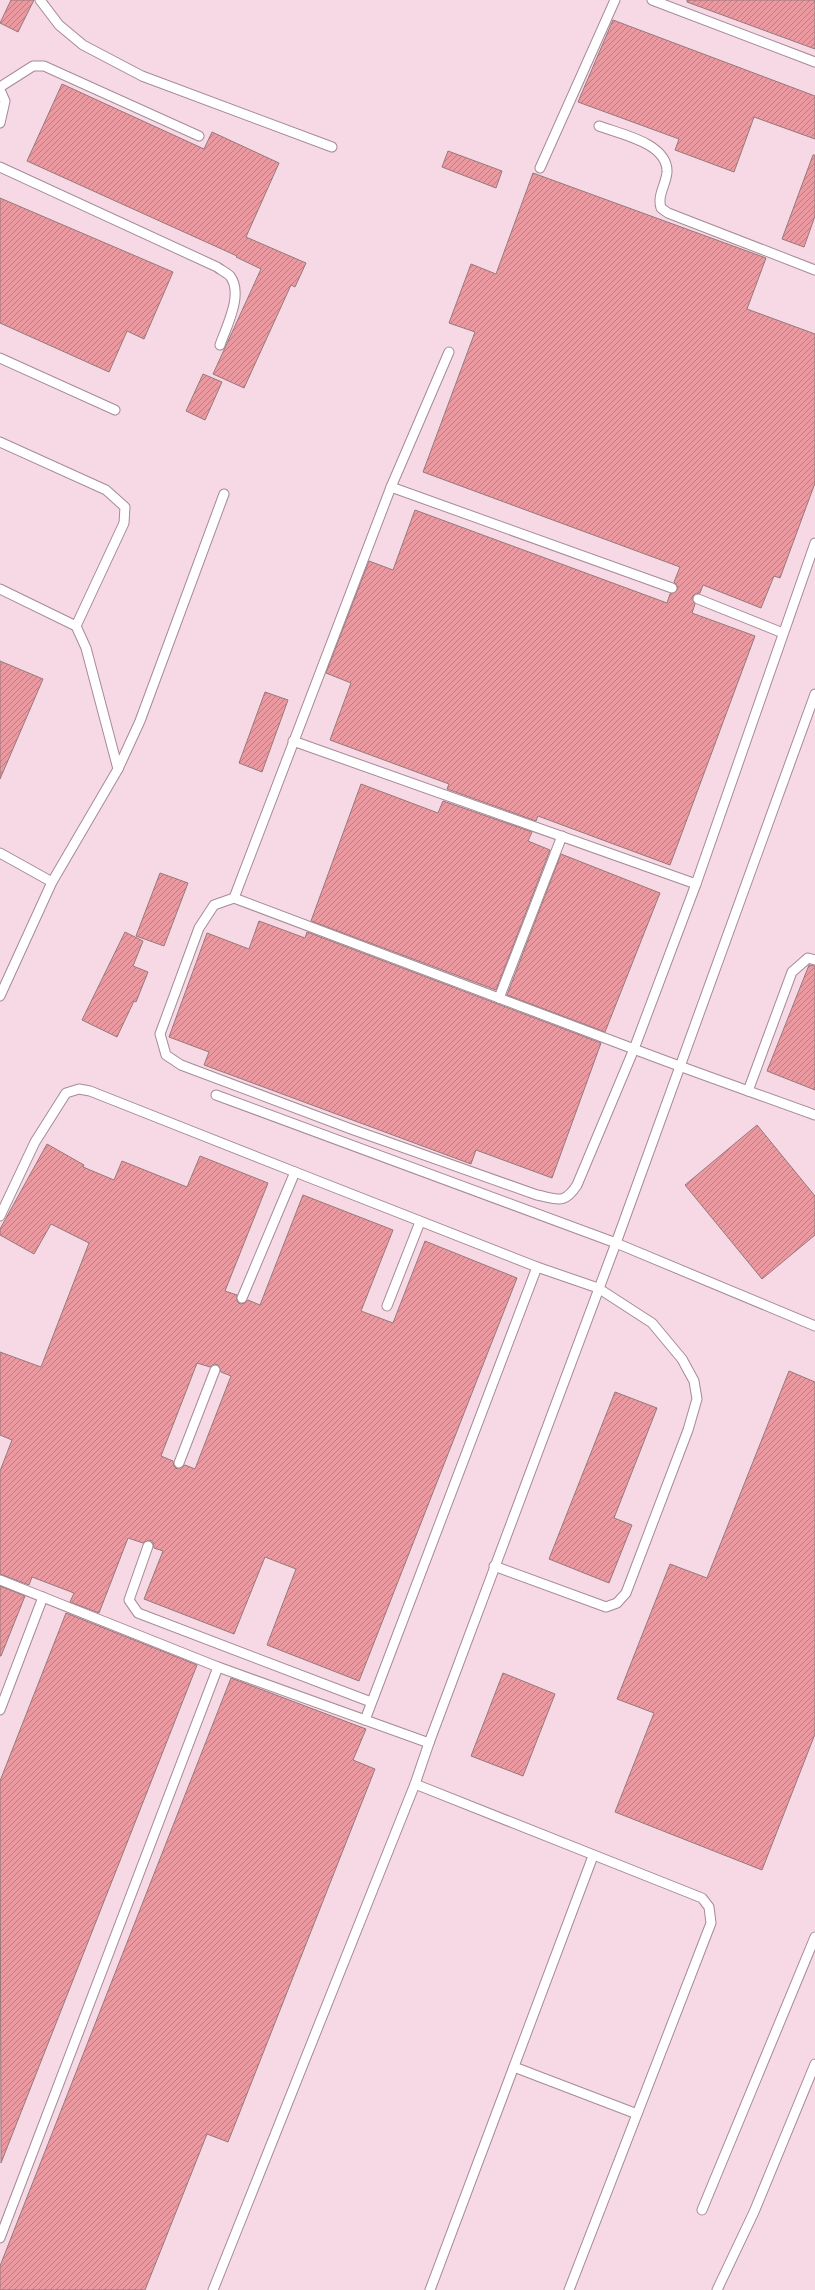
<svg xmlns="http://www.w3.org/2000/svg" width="815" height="2290" font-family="'Titillium Web',sans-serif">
  <defs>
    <pattern id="building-hatch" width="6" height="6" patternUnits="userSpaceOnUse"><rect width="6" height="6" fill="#ea99a0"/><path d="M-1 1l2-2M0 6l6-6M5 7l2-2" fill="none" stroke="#bd7c82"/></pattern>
  </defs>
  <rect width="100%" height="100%" fill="#f7d9e6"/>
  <g fill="url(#building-hatch)" stroke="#97797b" fill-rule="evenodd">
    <polygon points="11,0 34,0 18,32 0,23"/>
    <polygon points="687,0 815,0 815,49 687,2"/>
    <polygon points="613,20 815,96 815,139 754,117 734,172 675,150 679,139 578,102"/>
    <polygon points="62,84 204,149 212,132 279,163 246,237 306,263 295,287 291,285 244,388 213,374 261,269 236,257 237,256 27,161"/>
    <polygon points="448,151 502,171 496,188 442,167"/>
    <polygon points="813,155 815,155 815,216 804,247 782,239"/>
    <polygon points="533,173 766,258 747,309 815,334 815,483 780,578 774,576 761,608 703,585 700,593 695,594 692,597 695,604 692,613 755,636 670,865 538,816 536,821 447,789 449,784 330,740 351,683 326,673 369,561 393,570 415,510 667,603 670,594 677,590 678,587 674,582 680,567 423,472 475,332 449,323 471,264 496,274"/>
    <polygon points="0,198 173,272 144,339 127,331 109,372 0,323"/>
    <polygon points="203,374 222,382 205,420 186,411"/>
    <polygon points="0,661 43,679 0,779"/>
    <polygon points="265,692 288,700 262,772 239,763"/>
    <polygon points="361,784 438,813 443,801 532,832 528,841 550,850 496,990 311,921"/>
    <polygon points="561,854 660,893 605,1032 507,995"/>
    <polygon points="160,873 188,883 164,946 136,936"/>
    <polygon points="259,921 305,938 307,932 601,1043 552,1178 476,1150 471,1164 204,1065 209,1052 169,1037 207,933 249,949"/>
    <polygon points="125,932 143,941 133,966 148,972 136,1002 134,1001 117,1037 82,1020"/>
    <polygon points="809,965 815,966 815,1090 767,1071"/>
    <polygon points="757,1125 815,1196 815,1235 762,1279 685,1185"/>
    <path d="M47,1144L84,1165L83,1167L114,1180L122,1161L187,1187L200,1156L268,1183L225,1291L237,1295V1301L240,1304L245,1303L248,1300L260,1305L303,1195L393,1230L361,1311L393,1323L425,1241L517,1278L359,1681L267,1645L296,1569L265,1557L234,1634L144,1599L163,1551L154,1548L153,1542L150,1540L143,1543L128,1538L99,1613L70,1602L74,1593L32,1577L29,1585L0,1574V1471L12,1440L0,1435V1352L41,1367L89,1243L51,1224L34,1254L0,1235V1229ZM197,1363L210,1367L214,1364L218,1365L221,1372L231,1376L195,1469L185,1465L177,1469L174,1466L173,1461L161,1456Z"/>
    <polygon points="789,1371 815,1382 815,1734 762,1870 615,1812 654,1713 617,1699 670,1564 707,1578"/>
    <polygon points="615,1392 657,1408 614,1518 632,1525 609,1583 549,1559"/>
    <polygon points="0,1586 25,1596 1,1656 0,1656"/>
    <polygon points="66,1613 197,1665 1,2163 0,1781"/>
    <polygon points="503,1673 555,1694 523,1776 471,1756"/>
    <polygon points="231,1678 366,1729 353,1760 375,1769 228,2142 207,2134 145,2290 0,2290 0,2266"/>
  </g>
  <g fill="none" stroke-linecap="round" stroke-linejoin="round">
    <defs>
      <g id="lane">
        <polyline points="40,0 59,25 83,45 142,76 332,147"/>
        <polyline points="652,0 815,62"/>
        <polyline points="0,87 33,66 44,66 199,136"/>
        <polyline points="0,90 5,101 0,123"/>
        <path d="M599,126C620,134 668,143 667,172C666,185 657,195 661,208L668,213L815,270"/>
        <path d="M0,167L217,267C221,270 227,273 230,276C244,294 226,327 220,345"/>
        <polyline points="540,168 615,0"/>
        <polyline points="0,358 115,410"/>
        <polyline points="0,442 106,490 125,507 124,523 76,626"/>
        <polyline points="391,487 672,588"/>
        <path d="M815,543L696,884L634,1049L577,1185C564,1205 558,1199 537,1195L351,1129L181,1065L166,1055L160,1034L199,928L214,905L234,898L626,1046C688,1070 752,1092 815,1115"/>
        <polyline points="0,589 76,626 86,648 118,769"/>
        <polyline points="698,599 783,633"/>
        <polyline points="293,741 696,884"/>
        <polyline points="0,853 52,882 0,996"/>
        <polyline points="52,882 118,769 140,721 224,494"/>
        <polyline points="234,898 391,487 449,352"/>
        <polyline points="499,998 562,836"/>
        <polyline points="748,1091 792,972 808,958 815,960"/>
        <polyline points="216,1095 616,1243 815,1326"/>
        <polyline points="0,1216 35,1142 66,1093 79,1089 90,1091 295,1172"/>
        <polyline points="242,1298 295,1172 537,1267 598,1288 652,1323 682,1359 694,1381 697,1399 688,1430 626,1593 617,1603 606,1607 494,1566"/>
        <polyline points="387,1306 420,1222"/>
        <polyline points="179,1463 215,1370"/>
        <polyline points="148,1546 129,1600 138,1613 371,1702"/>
        <polyline points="0,1580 218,1667 429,1743 415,1784 213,2290"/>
        <polyline points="0,1710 43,1597"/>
        <polyline points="365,1720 537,1267"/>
        <polyline points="429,1743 616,1243 815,694"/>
        <polyline points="415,1784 702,1898 709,1907 711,1923 569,2290"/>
        <polyline points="514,2067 637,2114"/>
        <polyline points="702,2210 815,1937"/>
        <polyline points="0,2238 218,1667"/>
        <polyline points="430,2290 593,1856"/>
        <polyline points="717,2290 754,2212 815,2064"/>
      </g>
    </defs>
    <use href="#lane" stroke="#a68a97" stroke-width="11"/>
    <use href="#lane" stroke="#fff" stroke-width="9"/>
  </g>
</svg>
